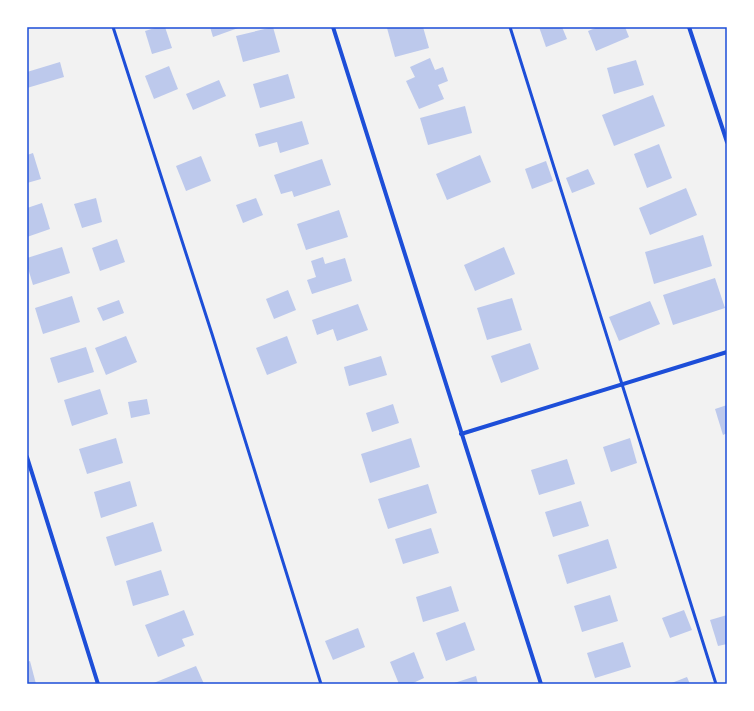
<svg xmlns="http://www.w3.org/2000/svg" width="754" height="711" font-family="'DM Sans',sans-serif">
  <rect width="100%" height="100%" fill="#f2f2f2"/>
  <g fill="#bdc9ec">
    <polygon points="158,27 165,27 172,48 152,54 145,31"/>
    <polygon points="210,27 241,27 213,37"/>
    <polygon points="273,27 280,52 243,62 236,36"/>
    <polygon points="423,27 429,48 395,57 387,28"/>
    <polygon points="539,27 562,27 567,39 546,47"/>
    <polygon points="598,27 625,27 629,37 596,51 588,31"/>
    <polygon points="430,58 435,70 443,67 448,81 438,85 444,99 419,109 406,81 415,77 410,67"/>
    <polygon points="636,60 644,85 614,94 607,68"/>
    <polygon points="60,62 64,77 27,88 27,72"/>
    <polygon points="169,66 178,89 154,99 145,76"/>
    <polygon points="288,74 295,98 260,108 253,84"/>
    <polygon points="219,80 226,96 193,110 186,94"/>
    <polygon points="653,95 665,126 614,146 602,115"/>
    <polygon points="465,106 472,133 428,145 420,118"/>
    <polygon points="302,121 309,144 280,153 277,142 259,147 255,134"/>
    <polygon points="659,144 672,178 647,188 634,154"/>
    <polygon points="33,153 41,179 27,183 27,155"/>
    <polygon points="480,155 491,182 447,200 436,174"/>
    <polygon points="201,156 211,181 186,191 176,166"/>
    <polygon points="322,159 331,185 294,197 292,191 281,194 274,175"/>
    <polygon points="546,161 553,181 532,189 525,169"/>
    <polygon points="588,169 595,184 572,193 566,178"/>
    <polygon points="686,188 697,215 650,235 639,208"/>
    <polygon points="96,198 102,222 82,228 74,204"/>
    <polygon points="256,198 263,215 243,223 236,205"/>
    <polygon points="42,203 50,229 27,237 27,208"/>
    <polygon points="339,210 348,237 306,250 297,224"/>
    <polygon points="703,235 712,266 654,284 645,252"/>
    <polygon points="117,239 125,262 100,271 92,248"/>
    <polygon points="62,247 70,273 33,285 27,265 27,258"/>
    <polygon points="504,247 515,274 475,291 464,265"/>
    <polygon points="323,257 325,264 345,258 352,281 312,294 307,280 316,277 311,261"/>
    <polygon points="715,278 725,308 673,325 663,295"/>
    <polygon points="288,290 296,310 274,319 266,299"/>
    <polygon points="72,296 80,322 43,334 35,308"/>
    <polygon points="512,298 522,330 487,340 477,308"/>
    <polygon points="119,300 124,313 103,321 97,308"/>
    <polygon points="650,301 660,324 619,341 609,317"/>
    <polygon points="358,304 368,330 337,341 333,329 317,335 312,320"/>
    <polygon points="126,336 137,362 106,375 95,348"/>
    <polygon points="287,336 297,363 267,375 256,348"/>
    <polygon points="530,343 539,369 501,383 491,356"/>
    <polygon points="86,347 94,372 58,383 50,358"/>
    <polygon points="381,356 387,375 349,386 344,367"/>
    <polygon points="100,389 108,414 72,426 64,400"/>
    <polygon points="147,399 150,414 131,418 128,402"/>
    <polygon points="393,404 399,423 372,432 366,413"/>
    <polygon points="727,405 727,433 723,435 715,409"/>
    <polygon points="116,438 123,463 87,474 79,449"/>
    <polygon points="411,438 420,467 370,483 361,454"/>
    <polygon points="630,438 637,463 611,472 603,447"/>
    <polygon points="567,459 575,484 539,495 531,470"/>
    <polygon points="130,481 137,506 101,518 94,492"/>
    <polygon points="428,484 437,513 388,529 378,499"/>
    <polygon points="581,501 589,526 553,537 545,512"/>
    <polygon points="153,522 162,551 115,566 106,537"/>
    <polygon points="431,528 439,553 403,564 395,539"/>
    <polygon points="608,539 617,568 567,584 558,555"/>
    <polygon points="161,570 169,595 133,606 126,581"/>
    <polygon points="451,586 459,611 423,622 416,597"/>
    <polygon points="610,595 618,621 582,632 574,606"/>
    <polygon points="184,610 194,635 182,639 185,646 158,657 145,625"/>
    <polygon points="684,610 692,630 670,638 662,618"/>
    <polygon points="727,615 727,644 718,646 710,620"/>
    <polygon points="465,622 475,650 446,661 436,633"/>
    <polygon points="358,628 365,647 333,660 325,641"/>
    <polygon points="623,642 631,667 595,678 587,653"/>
    <polygon points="414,652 424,678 411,684 399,684 390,662"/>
    <polygon points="30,661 36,684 27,684 27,662"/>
    <polygon points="196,666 204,684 151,684"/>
    <polygon points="476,676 478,684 451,684"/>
    <polygon points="687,677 690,684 669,684"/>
  </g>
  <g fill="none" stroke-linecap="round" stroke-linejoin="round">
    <g stroke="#1d4ed8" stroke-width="3">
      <polyline points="113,27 212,334 321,684"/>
      <polyline points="510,27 716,684"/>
    </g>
    <g stroke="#1d4ed8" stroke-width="4">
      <polyline points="333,27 541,684"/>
      <polyline points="689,27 727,142"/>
      <polyline points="461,434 727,352"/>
      <polyline points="27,457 98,684"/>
    </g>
  </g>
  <rect width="754" height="711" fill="none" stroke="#ffffff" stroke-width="56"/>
  <rect x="28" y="28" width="698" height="655" fill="none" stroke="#1d4ed8" stroke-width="1.5"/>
</svg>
